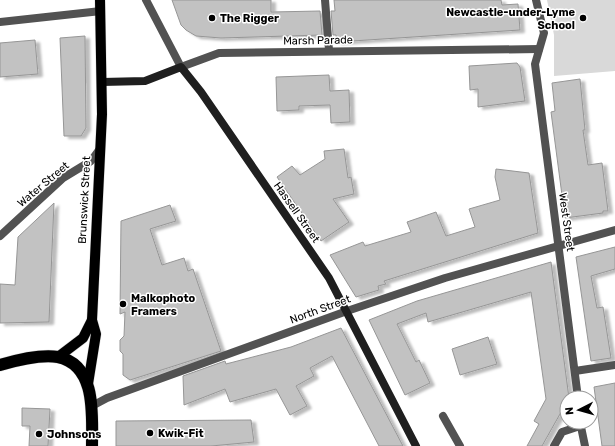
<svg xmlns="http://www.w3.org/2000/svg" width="615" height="446" font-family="Rubik,sans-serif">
  <defs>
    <filter id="shadow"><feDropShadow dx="4.5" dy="2.5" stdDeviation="1" flood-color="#0004"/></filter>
  </defs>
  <rect width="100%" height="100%" fill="#fff"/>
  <polygon fill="#d9d9d9" points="547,0 615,0 615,71 554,76 554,35"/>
  <g fill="#c2c2c2" stroke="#969696" filter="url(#shadow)">
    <polygon points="172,0 271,0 271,12 320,11 322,35 221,38 196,36 186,30 181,25"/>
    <polygon points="334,0 501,0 502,5 518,4 520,30 337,42 336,35 333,35 331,11 335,11"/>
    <polygon points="85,36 86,128 81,136 64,136 60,38"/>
    <polygon points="35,40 38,74 0,77 0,43"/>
    <polygon points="517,63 520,67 525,101 478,107 478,89 470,90 469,66"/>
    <polygon points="329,75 330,91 349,90 350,122 331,123 330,105 299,106 299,110 277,111 276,77"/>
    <polygon points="580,79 585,130 583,130 588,165 602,163 608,211 603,211 603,213 565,218 551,112 555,111 552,83"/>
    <polygon points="344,149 348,178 351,177 354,194 333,199 349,222 321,241 277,177 292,166 300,175 325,159 324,151"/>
    <polygon points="496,169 529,173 538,233 384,281 386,284 378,286 379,290 356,297 330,255 363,242 365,246 411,232 407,222 436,212 446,236 475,227 469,209 500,200 495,177"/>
    <polygon points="54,203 49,322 0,323 0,284 15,285 18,237"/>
    <polygon points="170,205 176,221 150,229 162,265 184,258 188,271 193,269 221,351 130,380 123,375 123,354 120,351 120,340 124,336 125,312 120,314 121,221"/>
    <polygon points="615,247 615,269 591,276 597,308 603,307 611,358 591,361 576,257"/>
    <polygon points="551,262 569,398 542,446 527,446 539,424 534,421 546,399 531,292 428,322 426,313 397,324 416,362 419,360 430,383 405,395 369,320 417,301"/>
    <polygon points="341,328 403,446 379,446 332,356 310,368 314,376 296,386 307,406 290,415 276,389 230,402 225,389 184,405 183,376 225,361 226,364 291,347"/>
    <polygon points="488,337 497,364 460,375 452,349"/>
    <polygon points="615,383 615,446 602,446 594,387"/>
    <polygon points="22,408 50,409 48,446 29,446 30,426 22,426"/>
    <polygon points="251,420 254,442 211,446 116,446 116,421"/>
  </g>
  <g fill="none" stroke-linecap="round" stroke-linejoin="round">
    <defs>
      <g id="primary">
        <polyline points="58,357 83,338 92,320"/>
        <polyline points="88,384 96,334 92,320 102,114 100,0"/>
      </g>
      <path id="highway" d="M0,365C17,360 40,354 58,357C97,365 92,416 92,446"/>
    </defs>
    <use href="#primary" stroke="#dbdbdb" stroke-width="11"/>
    <use href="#highway" stroke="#dbdbdb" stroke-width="13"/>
    <polyline stroke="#525252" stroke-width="8" points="443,416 460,446"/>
    <g stroke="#525252" stroke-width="8">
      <polyline points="146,0 181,67 219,53 539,49"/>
      <polyline points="325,0 329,50"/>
      <polyline points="536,0 544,33 535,64 578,398"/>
      <polyline points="0,22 101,11"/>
      <polyline points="0,236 63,178 91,161 99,150"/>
      <polyline points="575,371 615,365"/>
      <polyline points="92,406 107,398 347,311 445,278 615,230"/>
      <polyline points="580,422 585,446"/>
      <polyline points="554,446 562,432 580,426"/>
    </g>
    <polyline stroke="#1f1f1f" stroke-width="8" points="102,82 145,81 181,67 201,92 329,278 416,446"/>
    <use href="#primary" stroke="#000" stroke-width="10"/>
    <use href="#highway" stroke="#000" stroke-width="12"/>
  </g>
  <g fill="#000" stroke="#fff" stroke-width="1.5">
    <circle cx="212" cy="18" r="4"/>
    <circle cx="583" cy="18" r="4"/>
    <circle cx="123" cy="304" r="4"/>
    <circle cx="150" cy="433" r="4"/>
    <circle cx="39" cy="434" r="4"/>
  </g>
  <g text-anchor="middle" stroke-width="3" stroke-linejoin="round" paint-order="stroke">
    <g font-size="11" font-weight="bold" fill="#000" stroke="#fff" text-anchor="start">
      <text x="575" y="16" text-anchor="end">Newcastle-under-Lyme<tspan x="575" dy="13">School</tspan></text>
      <text x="220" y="22">The Rigger</text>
      <text x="131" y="302">Malkophoto<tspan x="131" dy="13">Framers</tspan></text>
      <text x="158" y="437">Kwik-Fit</text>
      <text x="47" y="438">Johnsons</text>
    </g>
    <g font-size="11" fill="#000" stroke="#fff">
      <text transform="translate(318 40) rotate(-1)" y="4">Marsh Parade</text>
      <text transform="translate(43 184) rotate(-40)" y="4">Water Street</text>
      <text transform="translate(84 200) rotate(-87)" y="4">Brunswick Street</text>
      <text transform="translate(297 212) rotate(55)" y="4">Hassell Street</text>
      <text transform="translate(567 222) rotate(82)" y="4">West Street</text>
      <text transform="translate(320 309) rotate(-20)" y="4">North Street</text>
    </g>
  </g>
  <g transform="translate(579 410) rotate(264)"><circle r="19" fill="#ffffff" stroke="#999999"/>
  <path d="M0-3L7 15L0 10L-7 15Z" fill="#000000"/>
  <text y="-6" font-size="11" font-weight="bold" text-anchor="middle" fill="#000000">N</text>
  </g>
</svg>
